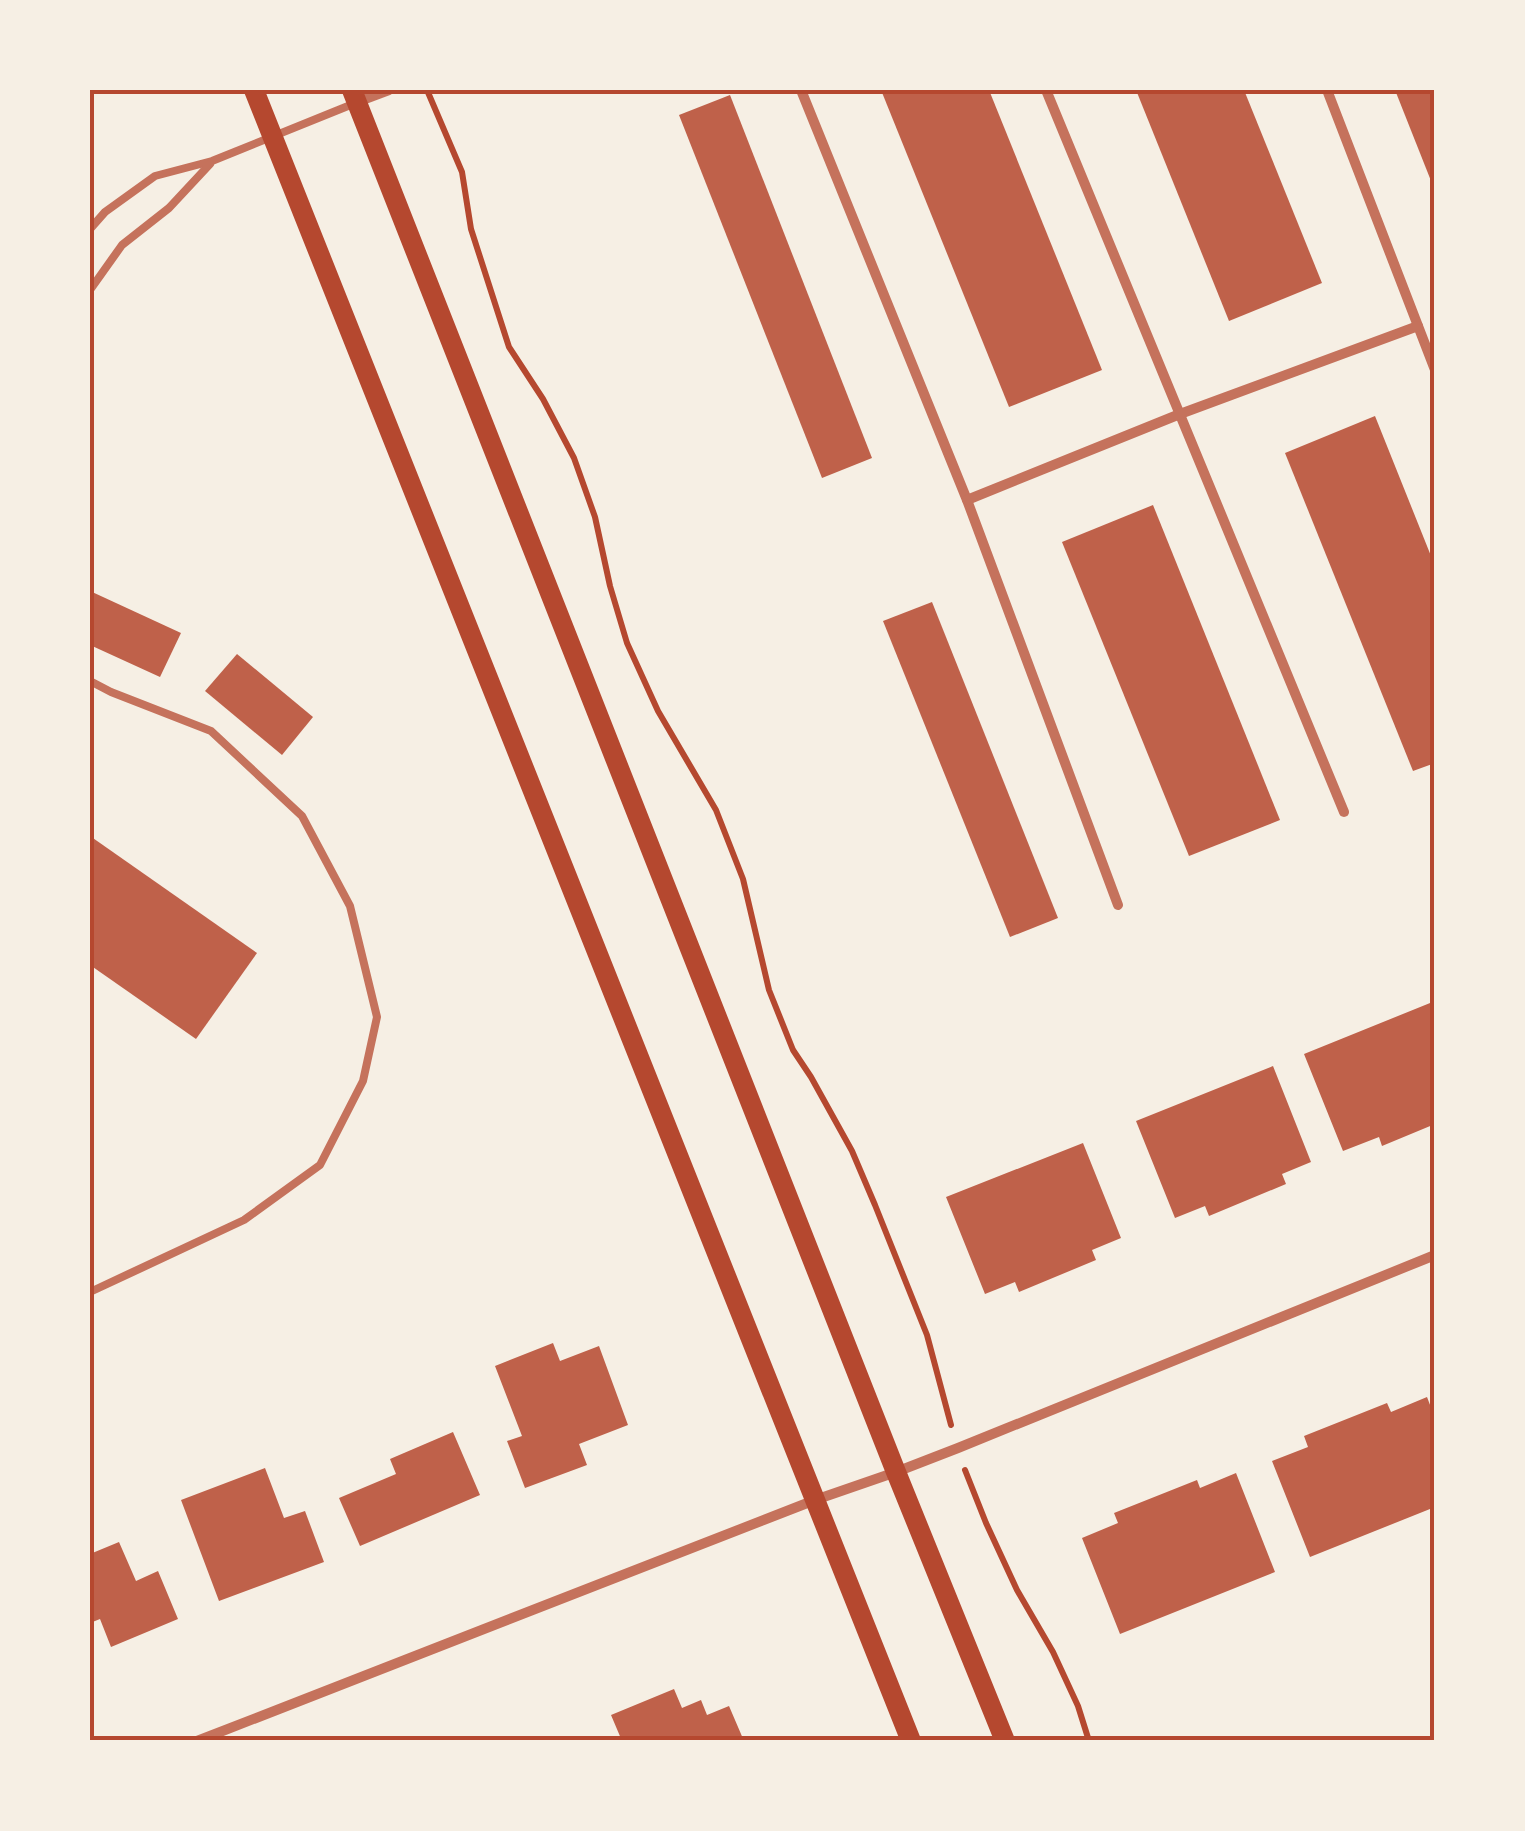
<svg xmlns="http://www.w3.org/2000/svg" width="1525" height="1831" font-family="Overpass,sans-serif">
  <rect width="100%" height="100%" fill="#f6efe4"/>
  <g fill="#bf614a">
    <polygon points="881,90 989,90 1102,370 1009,407"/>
    <polygon points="1136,90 1244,90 1322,283 1229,321"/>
    <polygon points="1395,90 1435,90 1435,191"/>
    <polygon points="730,95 872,458 822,478 679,115"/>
    <polygon points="1375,416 1435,566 1435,763 1413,771 1285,453"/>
    <polygon points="1153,505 1280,820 1189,856 1062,542"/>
    <polygon points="90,591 181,633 160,677 90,645"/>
    <polygon points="932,602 1058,918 1010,937 883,621"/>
    <polygon points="237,654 313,717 282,755 205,691"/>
    <polygon points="90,836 257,953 196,1039 90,965"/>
    <polygon points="1435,1001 1435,1124 1382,1146 1379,1137 1343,1151 1304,1054"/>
    <polygon points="1273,1066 1311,1162 1282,1174 1286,1184 1209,1216 1205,1206 1175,1218 1136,1121"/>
    <polygon points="1083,1143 1121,1238 1092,1250 1096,1260 1019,1292 1015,1282 985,1294 946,1197"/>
    <polygon points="553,1343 560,1361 599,1346 628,1425 579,1444 587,1465 525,1488 507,1441 522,1436 495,1366"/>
    <polygon points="1427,1397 1435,1418 1435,1507 1310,1557 1272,1461 1308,1447 1304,1436 1387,1403 1391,1412"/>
    <polygon points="453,1432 480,1495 360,1546 339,1498 396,1474 390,1459"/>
    <polygon points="265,1468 284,1518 305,1511 324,1562 219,1601 181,1500"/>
    <polygon points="1236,1473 1275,1572 1120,1634 1082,1538 1118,1523 1114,1513 1197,1480 1200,1488"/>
    <polygon points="119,1542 136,1581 158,1571 178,1619 111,1647 100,1619 90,1623 90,1554"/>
    <polygon points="674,1689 682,1708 701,1700 707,1715 729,1706 744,1741 622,1741 611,1715"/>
  </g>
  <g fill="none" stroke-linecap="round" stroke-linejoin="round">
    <g stroke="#b5482f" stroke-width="6">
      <polyline points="427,90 462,172 471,229 509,347 543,399 574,458 595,517 610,586 627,643 658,711 716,810 743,879 769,990 793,1050 811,1077 852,1151 875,1205 927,1335 951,1425"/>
      <polyline points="965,1470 986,1523 1017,1590 1053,1652 1078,1706 1089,1741"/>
    </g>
    <g stroke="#c5725c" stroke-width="8">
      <polyline points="90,229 105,212 155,176 212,161 353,104"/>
      <polyline points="90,290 122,245 169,208 210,164"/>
      <polyline points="90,681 111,692 211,731 302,816 350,906 377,1017 363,1081 320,1165 244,1220 90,1292"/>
    </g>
    <g stroke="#c5725c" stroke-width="10">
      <polyline points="801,90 967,500 1118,905"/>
      <polyline points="1046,90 1344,812"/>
      <polyline points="1327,90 1435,370"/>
      <polyline points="357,102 389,90"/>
      <polyline points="967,500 1180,414 1418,326"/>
      <polyline points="197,1741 815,1500 896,1472 958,1448 1435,1255"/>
    </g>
    <g stroke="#b5482f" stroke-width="20">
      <polyline points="254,90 911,1741"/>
      <polyline points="352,90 896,1472 1005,1741"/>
    </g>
  </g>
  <rect width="1525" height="1831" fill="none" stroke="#f6efe4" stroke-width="185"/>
  <rect x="92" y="92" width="1340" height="1646" fill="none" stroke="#b5482f" stroke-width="4"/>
</svg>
